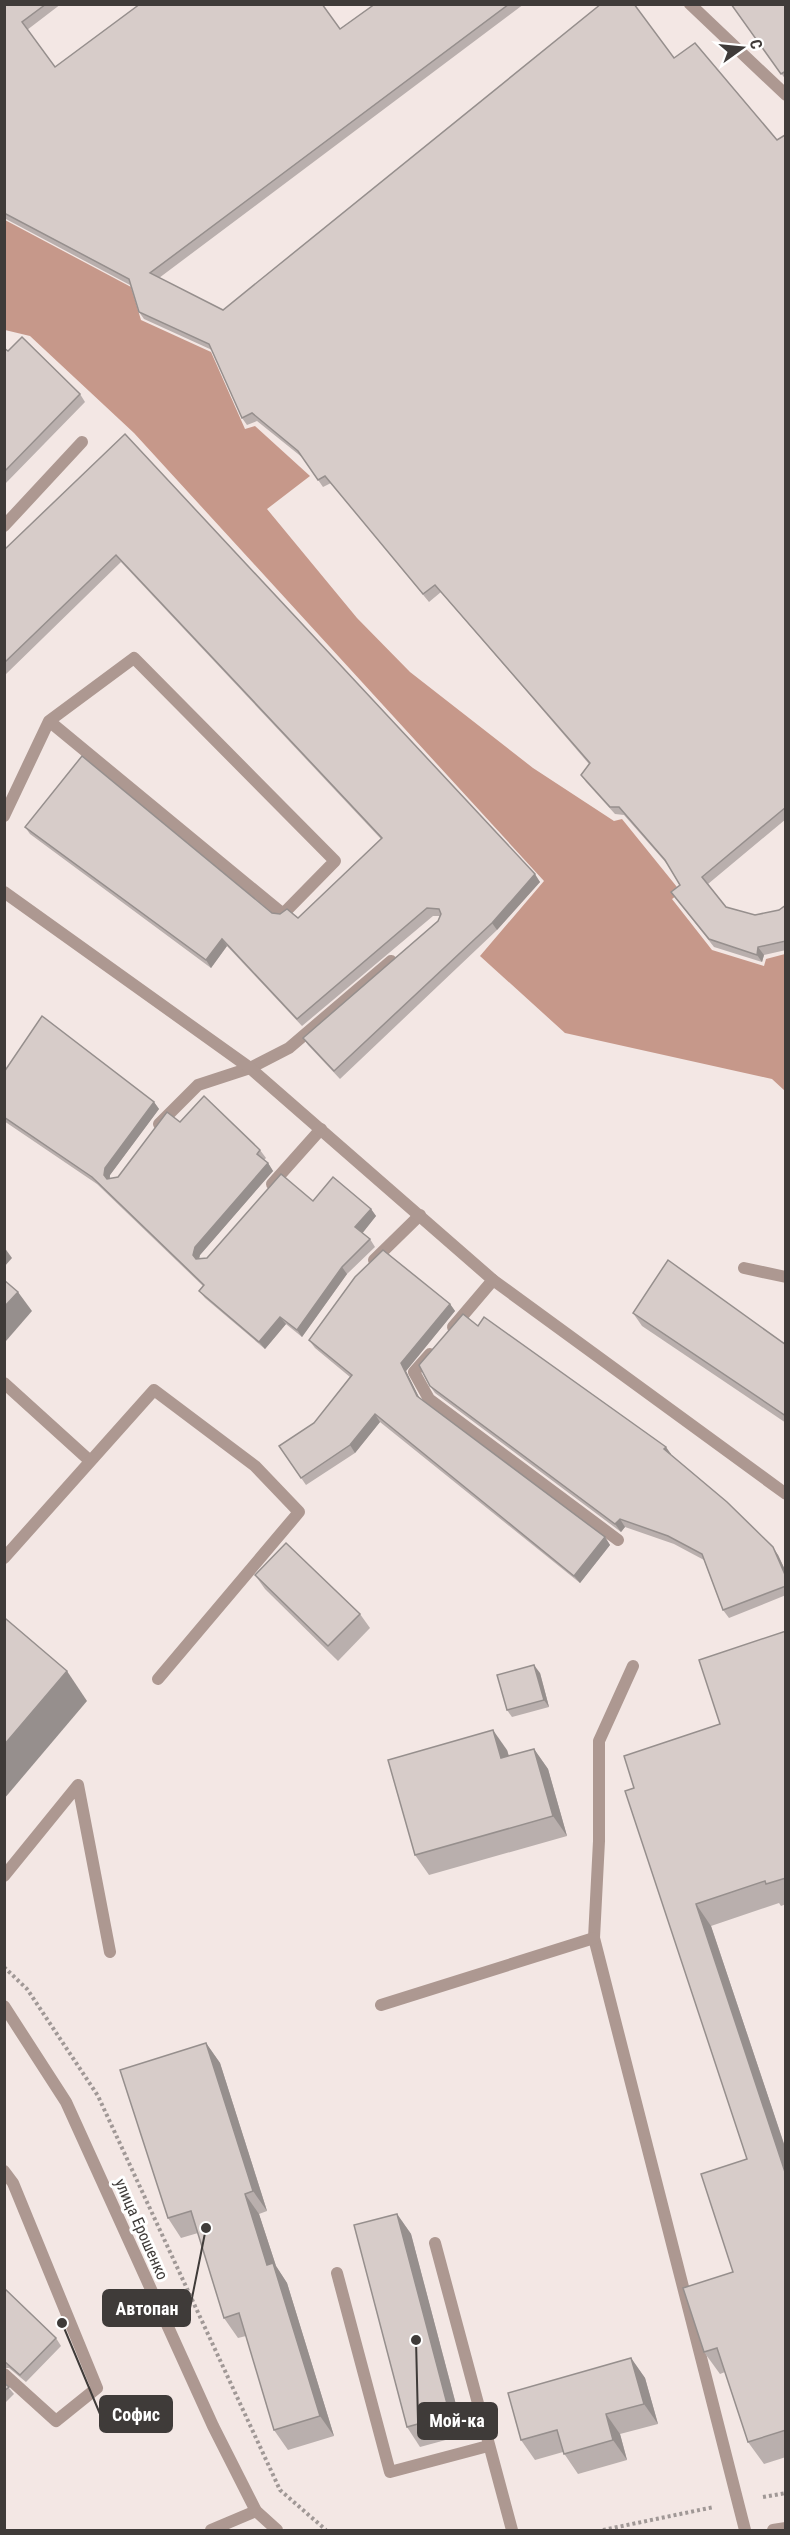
<svg xmlns="http://www.w3.org/2000/svg" width="790" height="2535" font-family="'Roboto Condensed',sans-serif">
  <rect width="100%" height="100%" fill="#f3e7e4"/>
  <polygon fill="#c6988a" points="5,220 131,287 141,320 211,352 245,429 255,426 310,476 267,509 357,618 410,672 533,768 614,821 622,819 681,892 672,899 712,950 764,966 766,959 785,954 785,1091 772,1079 565,1033 480,956 544,881 134,433 30,336 5,330"/>
  <g fill="none" stroke-linecap="round" stroke-linejoin="round">
    <g stroke="#a09896" stroke-width="4" stroke-dasharray="3 3" stroke-linecap="butt">
      <polyline points="4,1967 27,1989 98,2096 280,2490 326,2530"/>
      <polyline points="763,2497 786,2493"/>
      <polyline points="603,2530 714,2507"/>
    </g>
    <g stroke="#ad9891" stroke-width="12">
      <polyline points="4,526 82,442"/>
      <polyline points="4,816 49,721 134,658 335,861 283,914 49,721"/>
      <polyline points="159,1124 198,1085 250,1068 289,1048 391,961"/>
      <polyline points="272,1184 321,1129"/>
      <polyline points="374,1260 420,1215"/>
      <polyline points="744,1268 786,1277"/>
      <polyline points="453,1327 493,1280"/>
      <polyline points="430,1354 414,1372 429,1399 618,1540"/>
      <polyline points="4,1383 89,1460"/>
      <polyline points="4,1558 154,1390 255,1466 299,1512 158,1679"/>
      <polyline points="633,1666 599,1741 599,1841 594,1938 745,2530"/>
      <polyline points="4,1876 78,1785 110,1952"/>
      <polyline points="381,2005 594,1938"/>
      <polyline points="4,2171 13,2183 97,2388 56,2421 4,2374"/>
      <polyline points="435,2243 512,2530"/>
      <polyline points="337,2273 390,2472 488,2446"/>
      <polyline points="211,2530 256,2511"/>
    </g>
    <g stroke="#ad9891" stroke-width="12">
      <polyline points="690,4 786,95"/>
      <polyline points="4,892 250,1068 493,1280 786,1494"/>
      <polyline points="4,2006 66,2102 213,2426 256,2511 277,2530"/>
      <polyline points="773,2530 786,2528"/>
    </g>
  </g>
  <g fill="#b9afad">
    <polygon points="4,4 61,4 27,30 55,67 340,29 375,4 524,4 159,278 223,310 674,58 777,140 786,136 786,819 708,884 726,907 755,915 779,910 786,905 786,950 764,955 762,962 714,947 671,892 680,885 668,865 624,815 615,814 586,782 581,775 589,764 441,592 429,602 331,483 323,487 303,458 257,421 247,425 242,418 212,350 144,319 139,312 130,285 4,218"/>
    <polygon points="731,4 786,4 786,80"/>
    <polygon points="4,348 8,351 80,394 85,402 4,485"/>
    <polygon points="125,434 540,882 497,930 340,1079 308,1045 303,1038 438,921 440,916 433,916 302,1026 227,946 211,968 30,834 25,827 272,913 298,918 381,839 121,562 4,676 4,550"/>
    <polygon points="4,1072 154,1102 159,1109 110,1175 110,1179 118,1177 180,1122 260,1150 266,1158 264,1160 268,1163 273,1171 200,1255 199,1259 207,1258 313,1201 371,1209 376,1216 362,1233 370,1239 375,1247 347,1274 302,1337 286,1324 265,1349 205,1298 199,1291 203,1286 97,1184 4,1121"/>
    <polygon points="450,1304 455,1311 406,1371 419,1398 605,1537 610,1545 580,1583 380,1422 355,1453 306,1485 279,1446 314,1423 350,1377 315,1348 309,1340"/>
    <polygon points="633,1313 786,1345 786,1423 642,1326"/>
    <polygon points="478,1326 671,1454 671,1455 778,1555 786,1572 786,1595 729,1618 723,1610 704,1560 674,1544 625,1527 621,1532 435,1393 430,1386"/>
    <polygon points="255,1575 360,1614 370,1628 338,1661 265,1589"/>
    <polygon points="786,1631 786,1904 781,1906 779,1903 711,1926 786,2150 786,2457 764,2464 748,2442 725,2372 720,2374 704,2352 733,2272 747,2159 634,1788 720,1724"/>
    <polygon points="540,1673 549,1707 512,1717 507,1710"/>
    <polygon points="534,1749 548,1769 567,1836 429,1875 415,1855 507,1750 509,1756"/>
    <polygon points="206,2043 220,2063 267,2211 259,2214 276,2266 287,2283 334,2436 288,2450 274,2430 246,2336 238,2338 224,2318 198,2233 181,2238 168,2218"/>
    <polygon points="397,2214 411,2234 464,2435 420,2447 407,2427"/>
    <polygon points="4,2288 56,2338 61,2346 26,2382 9,2368 4,2368"/>
    <polygon points="631,2358 645,2378 658,2424 620,2434 627,2460 578,2474 563,2452 535,2460 521,2440"/>
    <polygon points="4,2382 14,2394 4,2404"/>
  </g>
  <g fill="#968f8d">
    <polygon points="535,874 540,882 497,930 492,923"/>
    <polygon points="222,939 227,946 211,968 206,960"/>
    <polygon points="758,947 764,955 762,962 757,955"/>
    <polygon points="154,1102 159,1109 110,1175 109,1183 104,1175 105,1168"/>
    <polygon points="268,1163 273,1171 200,1255 198,1262 193,1255 195,1247"/>
    <polygon points="371,1209 376,1216 361,1235 355,1227"/>
    <polygon points="4,1247 12,1258 4,1267"/>
    <polygon points="342,1267 347,1274 302,1337 297,1330"/>
    <polygon points="18,1292 32,1311 6,1341 4,1338 4,1307"/>
    <polygon points="450,1304 455,1311 406,1371 422,1403 417,1396 401,1363"/>
    <polygon points="280,1317 286,1324 265,1349 259,1342"/>
    <polygon points="375,1414 380,1422 355,1453 350,1445"/>
    <polygon points="666,1447 671,1454 670,1457 664,1449"/>
    <polygon points="620,1519 625,1527 621,1532 615,1524"/>
    <polygon points="605,1537 610,1545 580,1583 574,1576"/>
    <polygon points="773,1547 778,1555 786,1572 786,1577"/>
    <polygon points="534,1665 540,1673 549,1707 544,1700"/>
    <polygon points="67,1671 87,1701 4,1799 4,1745"/>
    <polygon points="493,1730 507,1750 515,1778 501,1758"/>
    <polygon points="534,1749 548,1769 567,1836 553,1816"/>
    <polygon points="696,1904 711,1926 786,2150 786,2175"/>
    <polygon points="206,2043 220,2063 267,2211 253,2191"/>
    <polygon points="245,2194 259,2214 276,2266 287,2283 334,2436 320,2416 267,2265"/>
    <polygon points="397,2214 411,2234 464,2435 450,2415"/>
    <polygon points="631,2358 645,2378 658,2424 644,2404"/>
    <polygon points="606,2414 620,2434 627,2460 613,2440"/>
  </g>
  <g fill="#d7ccc9" stroke="#968f8d" stroke-width="1.5">
    <polygon points="4,4 46,4 22,22 55,67 140,4 322,4 340,29 375,4 509,4 150,273 223,310 601,4 634,4 674,58 695,43 777,140 785,135 786,136 786,807 702,877 726,907 755,915 779,910 786,905 786,941 758,947 757,955 709,939 671,892 680,885 665,860 619,807 610,807 581,775 590,763 435,585 423,594 325,476 318,480 298,451 252,413 242,418 209,344 139,312 129,279 4,213"/>
    <polygon points="731,4 786,4 786,71 781,74"/>
    <polygon points="22,337 80,394 4,472 4,348 8,351"/>
    <polygon points="125,434 535,874 492,923 334,1071 303,1038 438,921 441,914 439,909 427,908 297,1019 222,939 206,960 25,827 82,756 272,913 280,914 287,909 298,918 382,838 116,555 4,663 4,550"/>
    <polygon points="42,1016 154,1102 105,1168 104,1175 107,1179 118,1177 167,1112 180,1122 204,1096 260,1150 257,1154 268,1163 195,1247 193,1255 196,1259 207,1258 281,1174 313,1201 333,1177 371,1209 355,1227 370,1239 342,1267 297,1330 280,1317 259,1342 199,1291 204,1285 92,1177 4,1117 4,1072"/>
    <polygon points="383,1250 450,1304 401,1363 417,1396 605,1537 574,1576 375,1414 350,1445 301,1478 279,1446 314,1423 352,1375 309,1340 355,1277"/>
    <polygon points="668,1260 786,1345 786,1416 633,1313"/>
    <polygon points="4,1280 18,1292 4,1307"/>
    <polygon points="463,1314 478,1326 484,1317 666,1447 664,1449 727,1502 773,1547 786,1577 786,1586 723,1610 702,1554 668,1536 620,1519 615,1524 430,1386 419,1365"/>
    <polygon points="286,1543 360,1614 328,1646 255,1575"/>
    <polygon points="6,1619 67,1671 4,1745 4,1621"/>
    <polygon points="786,1631 786,1878 766,1884 765,1881 696,1904 786,2175 786,2430 748,2442 717,2348 704,2352 683,2288 733,2272 701,2174 747,2159 625,1791 634,1788 624,1756 720,1724 699,1660"/>
    <polygon points="534,1665 544,1700 507,1710 497,1675"/>
    <polygon points="493,1730 501,1758 534,1749 553,1816 415,1855 388,1760"/>
    <polygon points="206,2043 253,2191 245,2194 267,2265 273,2263 320,2416 274,2430 239,2313 224,2318 191,2211 168,2218 120,2070"/>
    <polygon points="397,2214 450,2415 407,2427 354,2225"/>
    <polygon points="4,2288 56,2338 20,2375 4,2361"/>
    <polygon points="631,2358 644,2404 606,2414 613,2440 564,2454 557,2430 521,2440 508,2393"/>
    <polygon points="4,2383 9,2387 4,2391"/>
  </g>
  <g text-anchor="middle" stroke-width="6" stroke-linejoin="round" paint-order="stroke">
    <g font-size="16" fill="#3f3b39" stroke="#fff">
      <text transform="translate(142 2229) rotate(66)" y="6">улица Ерошенко</text>
    </g>
  </g>
  <path fill="none" stroke="#3f3b39" stroke-width="2" d="M206 2228L190 2308M62 2323L100 2414M416 2340L418 2421"/>
  <g fill="#3f3b39" stroke="#fff" stroke-width="2">
    <circle cx="206" cy="2228" r="6"/>
    <circle cx="62" cy="2323" r="6"/>
    <circle cx="416" cy="2340" r="6"/>
  </g>
  <g fill="#3f3b39" stroke="#3f3b39" stroke-width="2">
    <rect x="103" y="2290" width="87" height="36" rx="6"/>
    <rect x="100" y="2396" width="72" height="36" rx="6"/>
    <rect x="418" y="2403" width="79" height="36" rx="6"/>
  </g>
  <g font-size="18" text-anchor="middle" font-weight="bold" fill="#fff">
    <text x="147" y="2315">Автопан</text>
    <text x="136" y="2421">Софис</text>
    <text x="457" y="2427">Мой-ка</text>
  </g>
  <rect width="790" height="2535" fill="none" stroke="#3f3b39" stroke-width="12"/>
  <g transform="translate(742 48) rotate(75)" stroke="#ffffff" stroke-width="4.5" paint-order="stroke">
  <path d="M0-4.5L10 22L0 15L-10 22Z" fill="#3f3b39"/>
  <text y="-9" font-size="16" font-weight="bold" text-anchor="middle" fill="#3f3b39">С</text>
  </g>
</svg>
